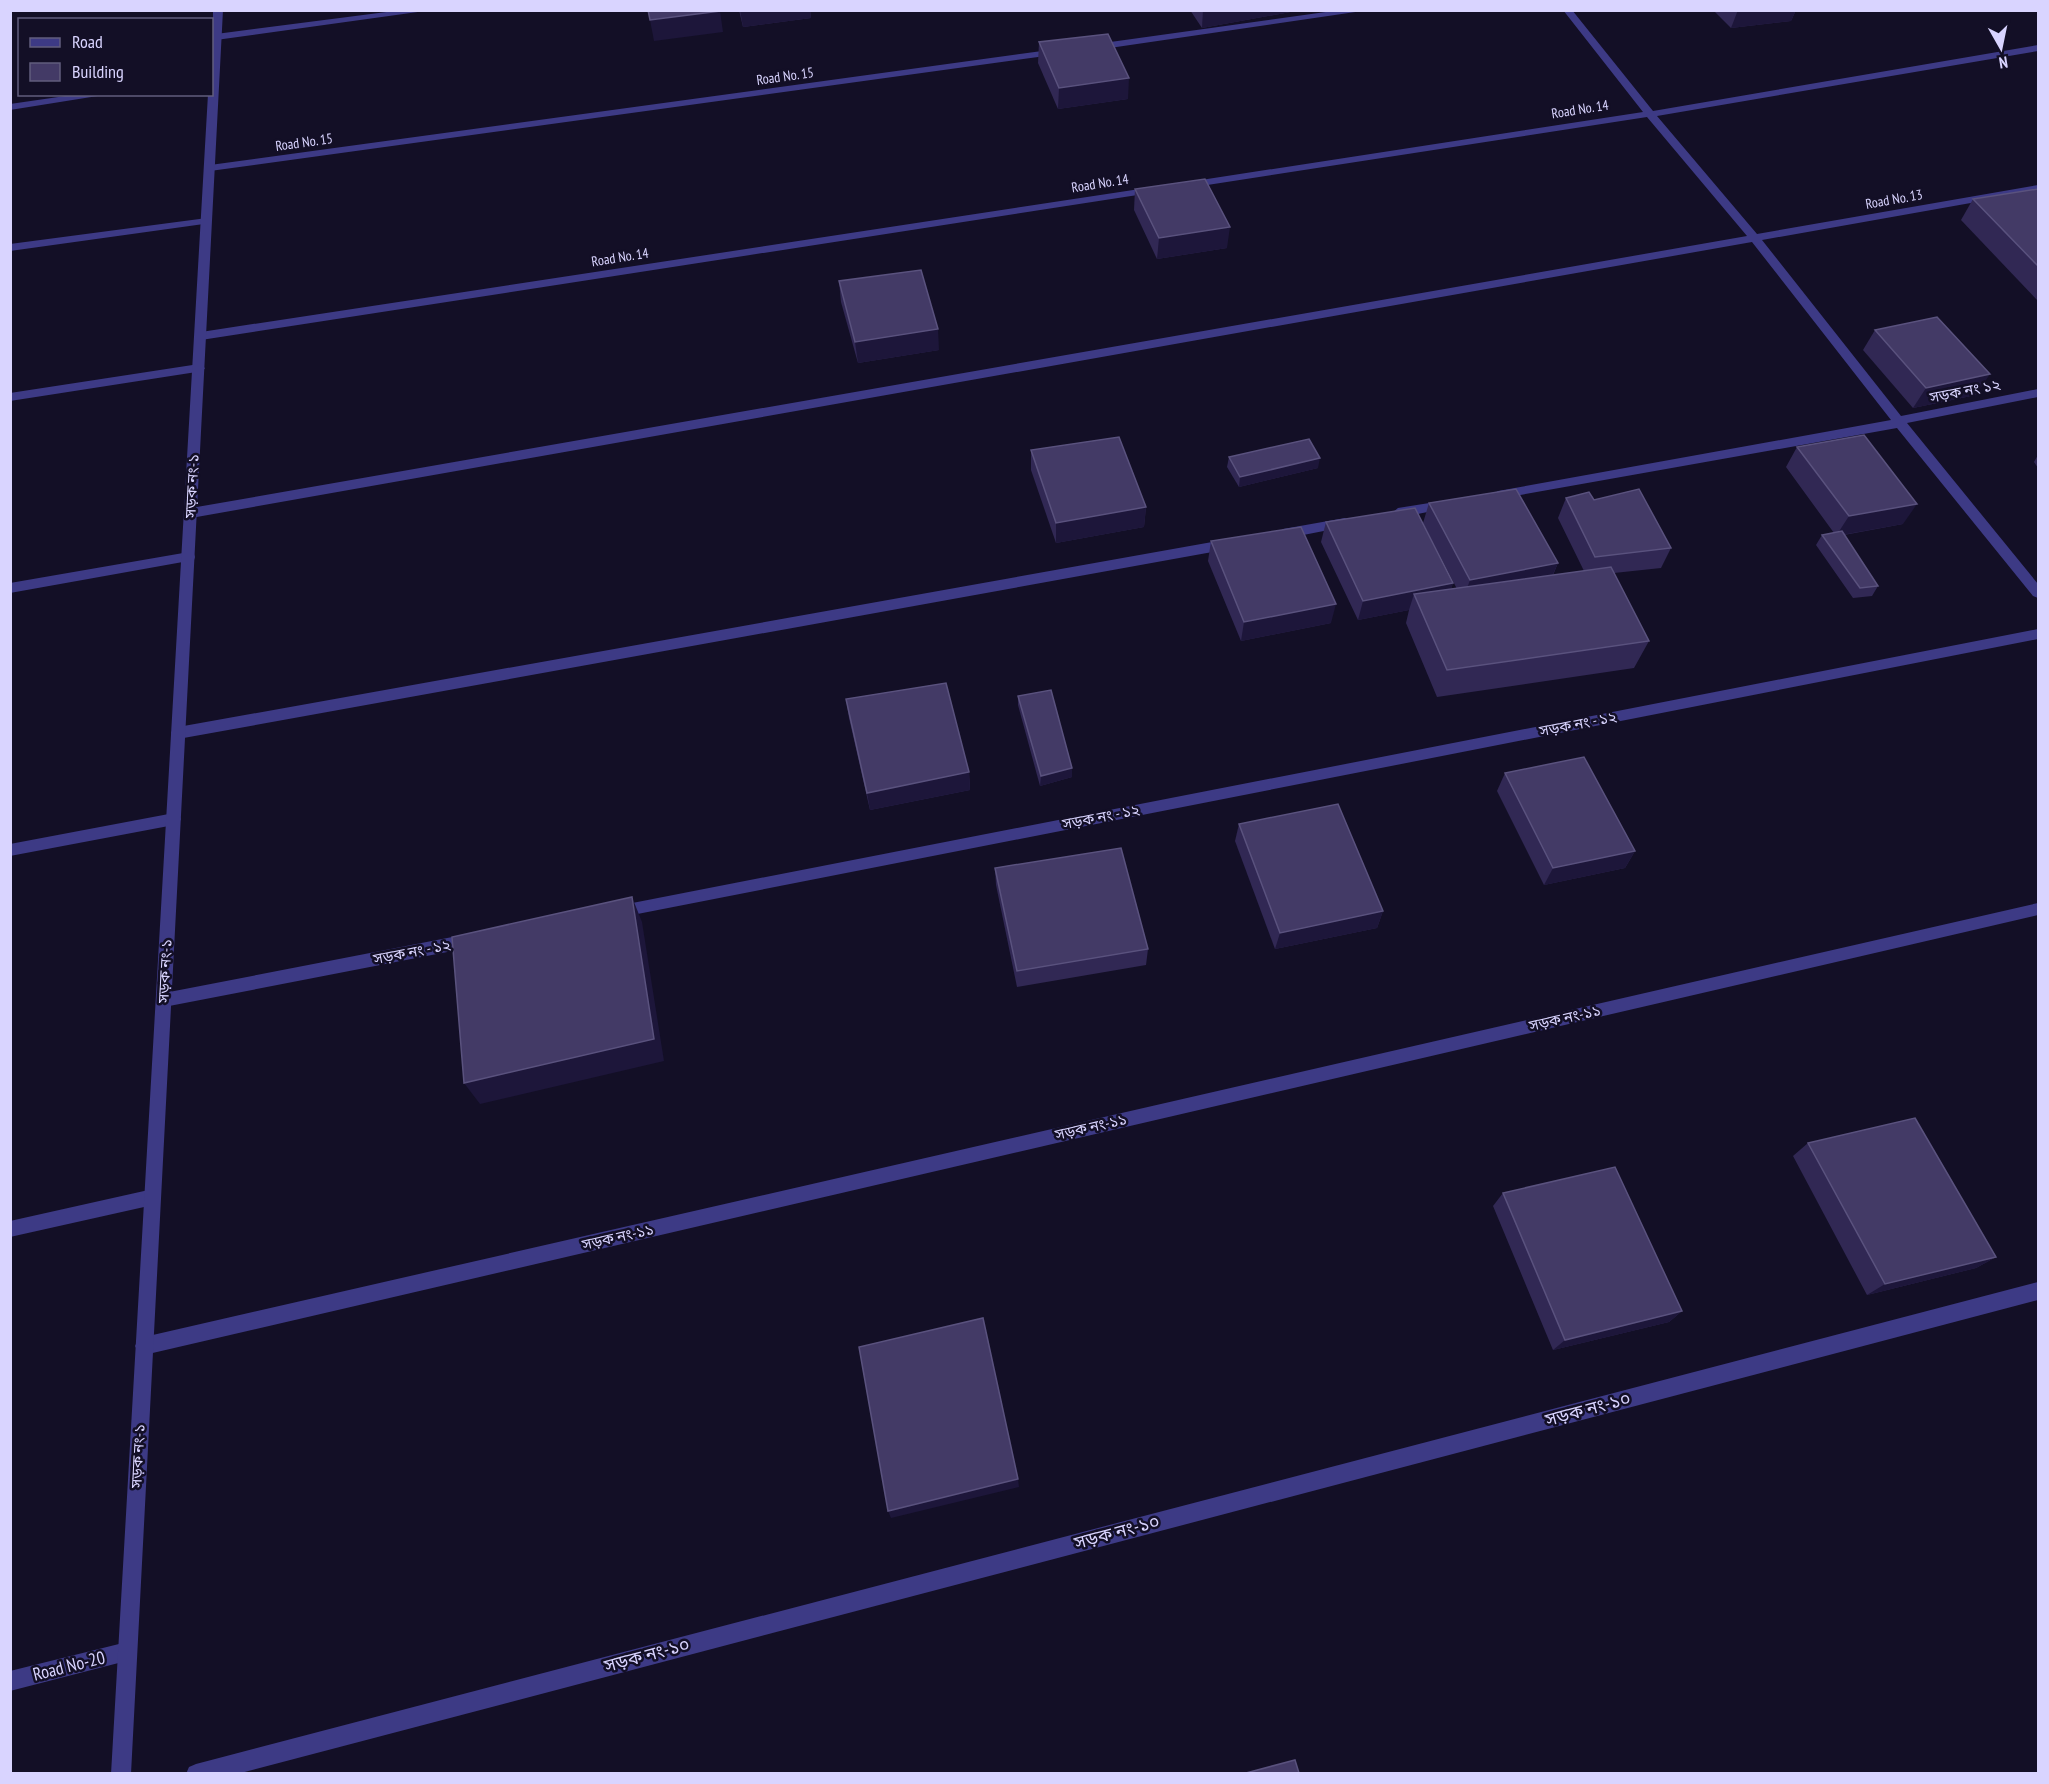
<svg xmlns="http://www.w3.org/2000/svg" width="2049" height="1784" font-family="'PT Sans Narrow','Noto Sans Bengali',sans-serif">
  <rect width="100%" height="100%" fill="#130f26"/>
  <g fill="none" stroke-linecap="round" stroke-linejoin="round">
    <g fill="#3d3a85" fill-rule="evenodd">
      <polygon points="402,10 432,10 216,40 212,38 216,34"/>
      <polygon points="1340,10 1369,10 1096,50 1091,47 1096,44"/>
      <polygon points="1563,10 1572,10 1653,111 2038,45 2038,51 1657,116 1757,234 2038,185 2038,191 1762,240 1901,416 2038,389 2038,397 1907,423 2038,584 2038,598 2033,596 1897,428 1498,499 1494,498 1492,495 1498,491 1891,420 1752,242 191,518 185,513 191,508 1747,236 1647,117 1188,188 1183,185 1188,182 1643,112"/>
      <polygon points="1057,49 1062,52 1060,54 210,171 205,168 210,165"/>
      <polygon points="79,94 110,94 10,110 10,104"/>
      <polygon points="1153,187 1157,188 1157,192 201,340 195,336 201,332"/>
      <polygon points="207,218 211,219 211,223 10,251 10,244"/>
      <polygon points="199,364 205,368 203,371 10,401 10,393"/>
      <polygon points="1448,500 1452,501 1454,504 1452,507 1398,518 1392,513 1398,508"/>
      <polygon points="1345,518 1349,520 1351,523 1349,526 1283,539 1277,534 1283,529"/>
      <polygon points="1229,539 1235,544 1229,549 178,739 173,737 171,733 173,729 178,727"/>
      <polygon points="189,552 194,554 195,557 194,560 10,593 10,583"/>
      <polygon points="2038,629 2038,639 617,918 612,917 609,912 612,907 617,906"/>
      <polygon points="174,813 179,815 181,819 179,823 174,825 10,856 10,844"/>
      <polygon points="2038,903 2038,915 144,1355 138,1352 135,1346 138,1340 144,1337"/>
      <polygon points="473,933 478,935 481,940 478,945 473,947 164,1007 158,1005 156,1000 158,995 164,993"/>
      <polygon points="153,1189 159,1191 161,1197 159,1203 153,1205 10,1237 10,1221"/>
      <polygon points="2038,1282 2038,1300 237,1774 186,1774 189,1767 196,1764"/>
      <polygon points="127,1642 134,1645 137,1652 134,1659 10,1691 10,1671"/>
    </g>
    <polygon fill="#3d3a85" fill-rule="evenodd" points="213,10 223,10 131,1774 111,1774 208,94 212,94"/>
  </g>
  <g fill="#312854">
    <polygon points="739,10 810,10 811,18 743,27"/>
    <polygon points="1190,10 1296,10 1296,11 1202,28"/>
    <polygon points="1713,10 1796,10 1791,21 1731,28"/>
    <polygon points="1039,42 1128,99 1058,109 1038,63"/>
    <polygon points="1135,189 1227,248 1157,259 1134,210"/>
    <polygon points="2038,189 2038,301 1961,220 1973,199"/>
    <polygon points="839,281 939,350 858,363 841,302"/>
    <polygon points="1875,330 1976,395 1913,408 1863,350"/>
    <polygon points="1797,447 1903,524 1844,535 1878,586 1872,596 1853,598 1816,545 1822,535 1834,533 1786,467"/>
    <polygon points="1031,450 1146,507 1144,527 1056,543 1031,470"/>
    <polygon points="2038,455 2038,468 2034,462"/>
    <polygon points="1229,457 1318,468 1239,487 1227,467"/>
    <polygon points="1566,498 1594,500 1671,548 1661,568 1614,573 1649,641 1634,668 1437,697 1406,623 1409,610 1358,620 1321,542 1326,522 1453,583 1451,589 1457,589 1423,523 1429,503 1558,563 1553,575 1584,571 1558,518"/>
    <polygon points="1211,541 1331,623 1241,641 1208,561"/>
    <polygon points="1018,696 1072,768 1072,777 1040,786 1018,705"/>
    <polygon points="846,699 969,772 970,790 870,810 849,718"/>
    <polygon points="1505,773 1635,851 1625,868 1544,885 1497,791"/>
    <polygon points="1239,824 1383,911 1377,928 1275,949 1235,841"/>
    <polygon points="995,868 1148,949 1146,965 1017,987 996,885"/>
    <polygon points="1808,1143 1996,1257 1976,1268 1867,1295 1793,1156"/>
    <polygon points="1503,1193 1682,1311 1669,1322 1553,1350 1493,1206"/>
  </g>
  <g fill="#1d163a">
    <polygon points="740,10 810,10 811,18 743,27"/>
    <polygon points="1203,10 1296,10 1296,11 1202,28"/>
    <polygon points="1738,10 1796,10 1791,21 1731,28"/>
    <polygon points="720,11 723,32 654,41 650,20"/>
    <polygon points="1129,78 1128,99 1058,109 1059,88"/>
    <polygon points="1230,227 1227,248 1157,259 1159,238"/>
    <polygon points="938,329 939,350 858,363 855,342"/>
    <polygon points="1990,374 1976,395 1913,408 1926,388"/>
    <polygon points="1320,458 1318,468 1239,487 1240,477"/>
    <polygon points="1917,504 1903,524 1836,536 1849,516"/>
    <polygon points="1146,507 1144,527 1056,543 1056,523"/>
    <polygon points="1558,563 1549,583 1463,600 1470,580"/>
    <polygon points="1453,583 1447,603 1414,594 1409,610 1358,620 1363,601"/>
    <polygon points="1336,604 1331,623 1241,641 1244,622"/>
    <polygon points="1072,768 1072,777 1040,786 1041,776"/>
    <polygon points="969,772 970,790 870,810 867,793"/>
    <polygon points="1635,851 1625,868 1544,885 1553,868"/>
    <polygon points="632,897 642,922 664,1061 480,1104 464,1083"/>
    <polygon points="1383,911 1377,928 1275,949 1280,933"/>
    <polygon points="1996,1257 1976,1268 1867,1295 1885,1284"/>
    <polygon points="1682,1311 1669,1322 1553,1350 1565,1340"/>
    <polygon points="1018,1479 1019,1487 891,1518 888,1511"/>
  </g>
  <g fill="#433a66" stroke="#5a527e" stroke-width="1.5">
    <polygon points="648,10 720,10 720,11 650,20"/>
    <polygon points="1108,34 1129,78 1059,88 1039,42"/>
    <polygon points="1205,179 1230,227 1159,238 1135,189"/>
    <polygon points="2038,189 2038,266 1973,199"/>
    <polygon points="921,270 938,329 855,342 839,281"/>
    <polygon points="1937,317 1990,374 1926,388 1875,330"/>
    <polygon points="1864,435 1917,504 1849,516 1797,447"/>
    <polygon points="1119,437 1146,507 1056,523 1031,450"/>
    <polygon points="1309,439 1320,458 1240,477 1229,457"/>
    <polygon points="1516,489 1558,563 1470,580 1429,503"/>
    <polygon points="1639,489 1671,548 1595,557 1566,498 1589,492 1594,500"/>
    <polygon points="1415,508 1453,583 1363,601 1326,522"/>
    <polygon points="1301,527 1336,604 1244,622 1211,541"/>
    <polygon points="1842,531 1878,586 1860,588 1822,535"/>
    <polygon points="1611,567 1649,641 1447,670 1414,594"/>
    <polygon points="946,683 969,772 867,793 846,699"/>
    <polygon points="1051,690 1072,768 1041,776 1018,696"/>
    <polygon points="1584,757 1635,851 1553,868 1505,773"/>
    <polygon points="1338,804 1383,911 1280,933 1239,824"/>
    <polygon points="1121,848 1148,949 1017,971 995,868"/>
    <polygon points="632,897 654,1039 464,1083 452,937"/>
    <polygon points="1915,1118 1996,1257 1885,1284 1808,1143"/>
    <polygon points="1615,1167 1682,1311 1565,1340 1503,1193"/>
    <polygon points="983,1318 1018,1479 888,1511 859,1347"/>
    <polygon points="1295,1760 1299,1773 1246,1773"/>
  </g>
  <g text-anchor="middle" stroke-width="5" stroke-linejoin="round" paint-order="stroke">
    <g font-size="14" fill="#d9d4ff" stroke="#130f26">
      <text transform="translate(785 76) rotate(-8)" y="5">Road No. 15</text>
      <text transform="translate(1580 109) rotate(-9)" y="5">Road No. 14</text>
      <text transform="translate(304 142) rotate(-8)" y="5">Road No. 15</text>
      <text transform="translate(1100 183) rotate(-9)" y="5">Road No. 14</text>
      <text transform="translate(1894 199) rotate(-10)" y="5">Road No. 13</text>
      <text transform="translate(620 257) rotate(-9)" y="5">Road No. 14</text>
    </g>
    <g font-size="15" fill="#d9d4ff" stroke="#130f26">
      <text transform="translate(1965 391) rotate(-11)" y="5">সড়ক নং ১২</text>
      <text transform="translate(192 486) rotate(-87)" y="5">সড়ক নং-১</text>
      <text transform="translate(1578 724) rotate(-11)" y="5">সড়ক নং - ১২</text>
      <text transform="translate(1101 817) rotate(-11)" y="5">সড়ক নং - ১২</text>
      <text transform="translate(412 952) rotate(-11)" y="5">সড়ক নং - ১২</text>
      <text transform="translate(165 971) rotate(-87)" y="5">সড়ক নং-১</text>
      <text transform="translate(1565 1018) rotate(-13)" y="5">সড়ক নং-১১</text>
      <text transform="translate(1091 1127) rotate(-13)" y="5">সড়ক নং-১১</text>
      <text transform="translate(618 1237) rotate(-13)" y="5">সড়ক নং-১১</text>
      <text transform="translate(138 1456) rotate(-87)" y="5">সড়ক নং-১</text>
    </g>
    <g font-size="18" fill="#d9d4ff" stroke="#130f26">
      <text transform="translate(1588 1409) rotate(-15)" y="6">সড়ক নং-১০</text>
      <text transform="translate(1117 1532) rotate(-15)" y="6">সড়ক নং-১০</text>
      <text transform="translate(647 1655) rotate(-15)" y="6">সড়ক নং-১০</text>
      <text transform="translate(69 1666) rotate(-14)" y="6">Road No-20</text>
    </g>
  </g>
  <rect width="2049" height="1784" fill="none" stroke="#d9d4ff" stroke-width="24"/>
  <rect x="18" y="18" width="195" height="78" fill="#130f26" stroke="#625e7d" stroke-width="1.5"/>
  <rect x="30" y="38" width="30" height="9" fill="#3d3a85" stroke="#625e7d" stroke-width="1.5"/>
  <text x="72" y="48" font-size="18" fill="#d9d4ff">Road</text>
  <rect x="30" y="63" width="30" height="18" fill="#433a66" stroke="#625e7d" stroke-width="1.5"/>
  <text x="72" y="78" font-size="18" fill="#d9d4ff">Building</text>
  <g transform="translate(2001 48) rotate(171)" stroke="#130f26" stroke-width="4.5" paint-order="stroke">
  <path d="M0-4.5L10 22L0 15L-10 22Z" fill="#d9d4ff"/>
  <text y="-9" font-size="16" font-weight="bold" text-anchor="middle" fill="#d9d4ff">N</text>
  </g>
</svg>
